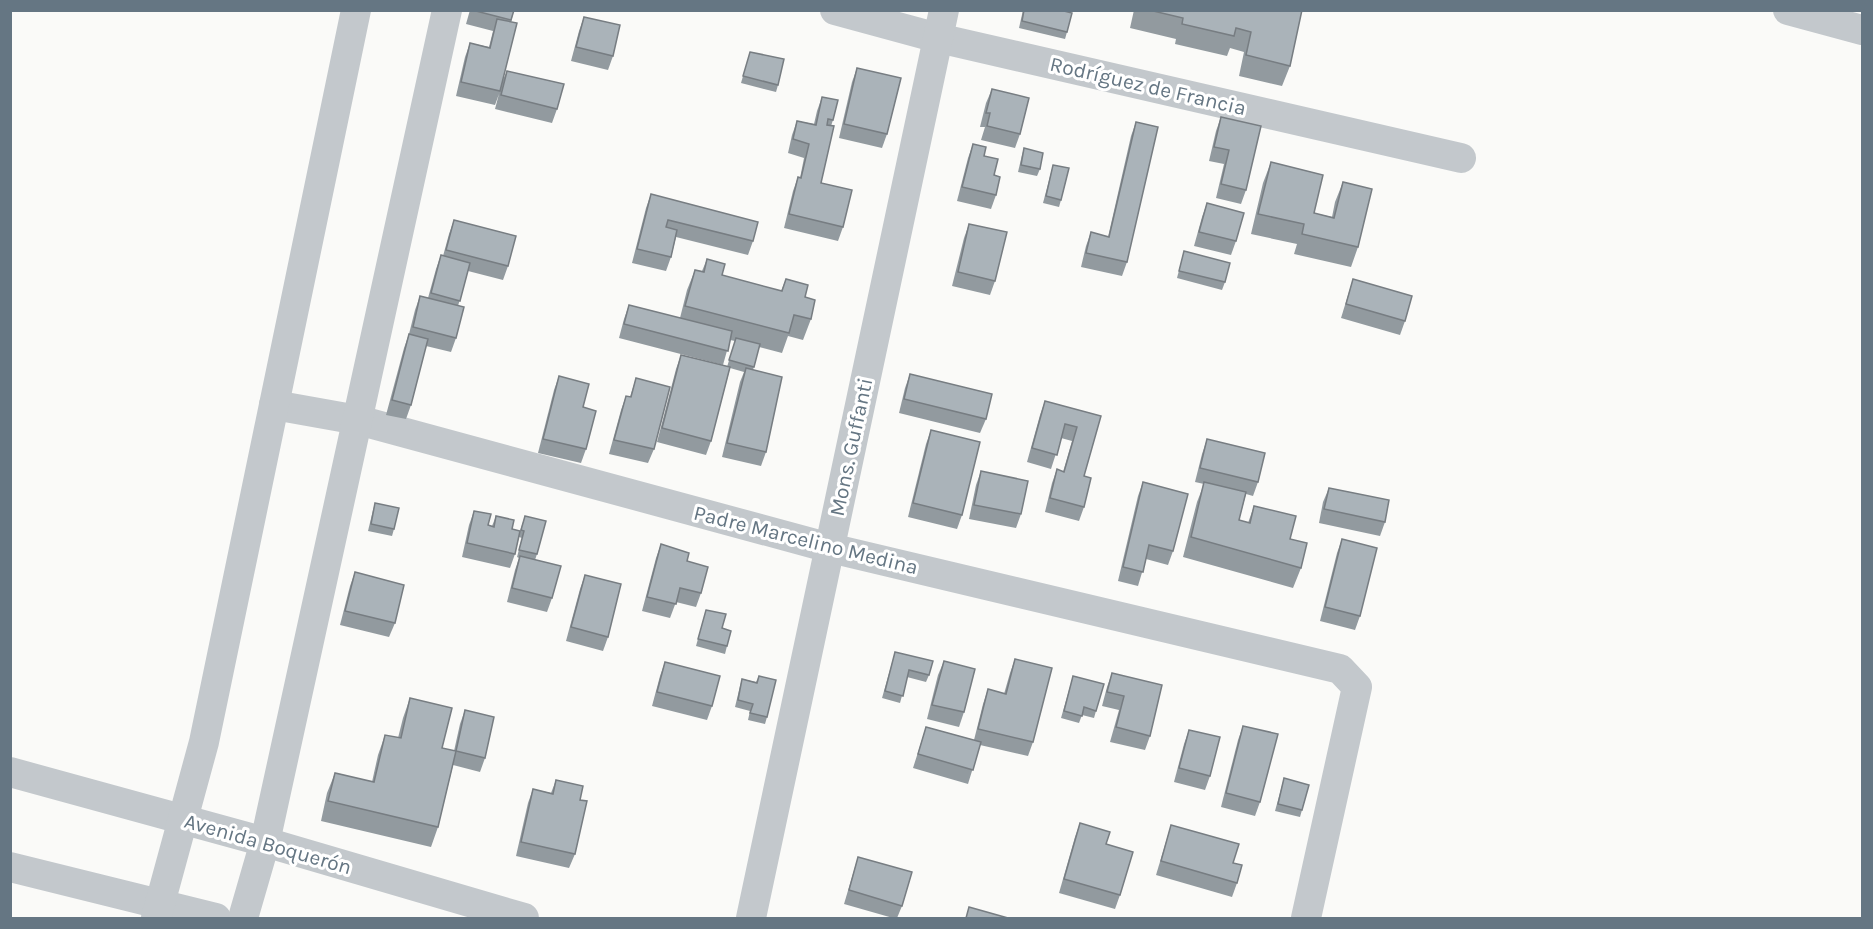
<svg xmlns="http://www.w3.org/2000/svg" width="1873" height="929" font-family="Karla,sans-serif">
  <rect width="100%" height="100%" fill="#fafaf8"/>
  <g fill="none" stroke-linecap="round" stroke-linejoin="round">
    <g stroke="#c3c8cc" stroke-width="30">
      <polyline points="835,10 938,38 1461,158"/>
      <polyline points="1788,10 1862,30"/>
      <polyline points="274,405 358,420 830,548 1340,669 1357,687 1306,918"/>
      <polyline points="10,772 265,842 524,918"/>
      <polyline points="10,867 216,918"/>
      <polyline points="156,918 204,742 356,10"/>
      <polyline points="243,918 265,842 447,10"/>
      <polyline points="751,918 944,10"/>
    </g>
  </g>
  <g fill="#929a9f">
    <polygon points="470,10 514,10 511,22 502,82 507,71 557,109 552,123 495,109 499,94 495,105 456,96 465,57 470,43 489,47 493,31 466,24"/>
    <polygon points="1023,10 1060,10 1067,32 1065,39 1019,28"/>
    <polygon points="1134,10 1302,10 1290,66 1282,86 1239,76 1244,52 1230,48 1227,56 1175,44 1176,39 1130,28"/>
    <polygon points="584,17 613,56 608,70 571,61 579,31"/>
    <polygon points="750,52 778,85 776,92 741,83"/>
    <polygon points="857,68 887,134 882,148 839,138 852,82"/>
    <polygon points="992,89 1020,134 1015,148 981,140 985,127 980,127 986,103"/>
    <polygon points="822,97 833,120 831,126 821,183 843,227 838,241 784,228 793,191 798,177 800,178 804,158 788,153 792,135 797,121 814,124 817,111"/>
    <polygon points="1221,117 1246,190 1241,204 1216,198 1224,164 1209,161 1216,131"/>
    <polygon points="1136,122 1127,262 1122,276 1081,267 1086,246 1091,232 1108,237 1131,136"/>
    <polygon points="973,144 984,156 994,175 996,195 991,209 957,201 968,158"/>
    <polygon points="1024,148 1040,169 1037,176 1018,172 1022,155"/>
    <polygon points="1271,162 1314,213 1332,217 1335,202 1343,182 1358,247 1351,267 1294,254 1297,244 1251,234 1263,183"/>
    <polygon points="1053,165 1061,200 1059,207 1043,203"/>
    <polygon points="651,194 753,241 748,255 676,237 671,257 666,271 632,263 646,208"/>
    <polygon points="1207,203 1236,241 1231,255 1194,246 1202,217"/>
    <polygon points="454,220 508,266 503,280 468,271 458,306 456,338 451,352 426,346 411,405 406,419 386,415 404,348 409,334 415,310 420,296 428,298 436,269 441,255 443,256 449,234"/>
    <polygon points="969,224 995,281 990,295 952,286 964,238"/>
    <polygon points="1184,251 1225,282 1222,290 1177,278"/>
    <polygon points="707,259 722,275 781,291 786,279 805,297 811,319 803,340 788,336 782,353 759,347 753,370 766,452 761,466 722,457 740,382 744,372 730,368 711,441 706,455 657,442 676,369 681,355 727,367 735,341 730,340 723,365 619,338 624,319 629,305 680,318 687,290 695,270 702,271"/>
    <polygon points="1353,279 1405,321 1400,335 1341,318"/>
    <polygon points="910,374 986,419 980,433 899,413 905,388"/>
    <polygon points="559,376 583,407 586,449 581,463 538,453 554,390"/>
    <polygon points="636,378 654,449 648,463 609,454 621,410 626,396 630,397"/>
    <polygon points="1045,401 1101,416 1084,476 1084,507 1079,521 1045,512 1052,483 1057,469 1063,472 1072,441 1061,438 1051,469 1027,462 1040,415"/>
    <polygon points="931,430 962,515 957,529 908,517 926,444"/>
    <polygon points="1207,439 1258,482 1253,496 1246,494 1239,520 1248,523 1254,506 1290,539 1301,568 1293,588 1183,557 1197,502 1204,484 1195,482 1202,454"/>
    <polygon points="981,471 1021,514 1016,528 969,519 976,485"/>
    <polygon points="1143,482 1173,551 1168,565 1146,559 1138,586 1118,581 1138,496"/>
    <polygon points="1329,488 1385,522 1380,536 1319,523 1323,502"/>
    <polygon points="375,503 394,529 392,536 368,531 373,510"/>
    <polygon points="474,511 488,525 492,526 496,516 512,529 520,531 525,516 537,554 535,560 552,598 547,612 507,602 515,570 519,558 517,557 522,538 519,537 515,554 510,568 462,557 469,525"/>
    <polygon points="1342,539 1360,616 1355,630 1320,621 1337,553"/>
    <polygon points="661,544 701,593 696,607 676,602 670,618 642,611 656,558"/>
    <polygon points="355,572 395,623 389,637 340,625 350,586"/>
    <polygon points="585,575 608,637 603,651 566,641 580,589"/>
    <polygon points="706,610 722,628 727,646 725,654 696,646"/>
    <polygon points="895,652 929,675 926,682 907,677 900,703 882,698"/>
    <polygon points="1015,659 1033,742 1028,756 980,745 968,784 913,768 926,727 974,740 983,704 988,689 1004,694 1010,673"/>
    <polygon points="944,661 964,712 959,727 927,719 938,675"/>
    <polygon points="665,662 712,706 707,720 652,706 660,676"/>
    <polygon points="1112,673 1150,736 1145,750 1110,742 1119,710 1102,706 1107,687"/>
    <polygon points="759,676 767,717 765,724 748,720 750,711 735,707 740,686 742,679 756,682"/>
    <polygon points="1073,676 1096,711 1094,718 1082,715 1079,723 1061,718"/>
    <polygon points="410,698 442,748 454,751 460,724 465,710 485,758 480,772 453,765 438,827 431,847 321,821 327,793 335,773 372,782 378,755 385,735 398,738 403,718"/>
    <polygon points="1243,726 1260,802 1255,816 1221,807 1238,740"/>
    <polygon points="1189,730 1210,776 1205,790 1174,782 1184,744"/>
    <polygon points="1284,778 1302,810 1300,817 1275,811"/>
    <polygon points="556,780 580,800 575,854 569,868 516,856 528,803 533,789 551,793"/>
    <polygon points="1080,823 1106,844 1120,895 1115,909 1059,893 1075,837"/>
    <polygon points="1171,825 1233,863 1237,883 1232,897 1156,875"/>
    <polygon points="858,857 902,906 897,918 893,918 844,904"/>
  </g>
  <g fill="#aab3b9" stroke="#777d82" stroke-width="1.5">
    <polygon points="472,10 514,10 511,20"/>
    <polygon points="1024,10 1060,10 1072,13 1067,32 1022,21"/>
    <polygon points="1149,10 1302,10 1290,66 1246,55 1251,32 1236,28 1234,36 1182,24 1183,18"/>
    <polygon points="584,17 620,25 613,56 576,47"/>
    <polygon points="497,19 517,23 500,91 461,82 470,43 490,48"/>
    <polygon points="750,52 784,59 778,85 743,76"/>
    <polygon points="857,68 901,78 887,134 844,124"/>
    <polygon points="507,71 564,84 557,109 501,95"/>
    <polygon points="992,89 1029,98 1020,134 987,126 990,113 986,113"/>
    <polygon points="822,97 838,100 833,120 828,119 827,125 834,126 821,183 852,190 843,227 789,214 798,177 801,178 809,144 793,139 797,121 816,125"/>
    <polygon points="1221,117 1261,126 1246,190 1221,184 1229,150 1214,147"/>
    <polygon points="1136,122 1158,127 1127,262 1086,253 1091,232 1109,237"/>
    <polygon points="973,144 986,147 984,156 998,159 994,175 1000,177 996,195 962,187"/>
    <polygon points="1024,148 1043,153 1040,169 1021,165"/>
    <polygon points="1271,162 1323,175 1314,213 1334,218 1343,182 1372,189 1358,247 1302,234 1304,224 1258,214"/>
    <polygon points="1053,165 1069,168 1061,200 1046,196"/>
    <polygon points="651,194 758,222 753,241 668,220 666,227 677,230 671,257 637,249"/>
    <polygon points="1207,203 1244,213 1236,241 1199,232"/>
    <polygon points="454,220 516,236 508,266 446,250"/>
    <polygon points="969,224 1007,232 995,281 958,272"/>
    <polygon points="1184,251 1230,263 1225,282 1179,271"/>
    <polygon points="441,255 470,263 460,301 431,293"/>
    <polygon points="707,259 725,264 722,275 782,291 786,279 808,285 805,297 815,300 811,319 794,315 789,333 685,306 695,270 704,272"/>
    <polygon points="1353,279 1412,296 1405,321 1346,304"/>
    <polygon points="420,296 464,307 456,338 413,327"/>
    <polygon points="629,305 732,331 728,351 624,324"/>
    <polygon points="409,334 428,339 411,405 392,400"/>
    <polygon points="736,338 760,344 754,367 729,360"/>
    <polygon points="681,355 730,367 711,441 662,428"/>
    <polygon points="746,368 782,377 766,452 727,443"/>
    <polygon points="910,374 992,394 986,419 904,399"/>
    <polygon points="559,376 589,384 583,407 596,411 586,449 543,439"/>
    <polygon points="636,378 670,387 654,449 614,440 626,396 631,397"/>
    <polygon points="1045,401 1101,416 1084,476 1091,478 1084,507 1050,498 1057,469 1064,472 1077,427 1065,424 1057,455 1032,448"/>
    <polygon points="931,430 980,442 962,515 913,503"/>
    <polygon points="1207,439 1265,453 1258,482 1200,468"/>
    <polygon points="981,471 1028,481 1021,514 974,505"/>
    <polygon points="1143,482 1188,494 1173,551 1149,545 1143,572 1123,567"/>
    <polygon points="1204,482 1246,492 1239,520 1250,523 1254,506 1296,516 1290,539 1307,543 1301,568 1191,537"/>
    <polygon points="1329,488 1389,500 1385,522 1324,509"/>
    <polygon points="375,503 399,508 394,529 371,524"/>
    <polygon points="474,511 491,514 488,525 494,527 496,516 514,520 512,529 520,531 515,554 467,543"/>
    <polygon points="525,516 546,521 537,554 519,550 524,531 521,530"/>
    <polygon points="1342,539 1377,548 1360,616 1325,607"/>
    <polygon points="661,544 689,553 687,561 708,567 701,593 680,588 676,604 647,597"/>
    <polygon points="520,556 561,566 552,598 512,588"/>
    <polygon points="355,572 404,585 395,623 345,611"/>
    <polygon points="585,575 621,584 608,637 571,627"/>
    <polygon points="706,610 726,614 722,628 731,631 727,646 698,639"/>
    <polygon points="895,652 933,661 929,675 909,670 903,696 885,691"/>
    <polygon points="1015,659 1052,668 1033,742 978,729 988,689 1006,694"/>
    <polygon points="944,661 975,669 964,712 932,705"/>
    <polygon points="665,662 720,676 712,706 657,692"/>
    <polygon points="1112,673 1162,685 1150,736 1116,727 1124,696 1107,692"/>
    <polygon points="759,676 776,680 767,717 750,713 753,704 738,700 742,679 757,683"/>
    <polygon points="1073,676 1104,684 1096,711 1084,707 1082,716 1064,711"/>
    <polygon points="410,698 452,708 442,748 456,751 438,827 328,801 335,773 374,782 385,735 401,738"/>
    <polygon points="465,710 494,717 485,758 456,751"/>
    <polygon points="1243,726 1278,734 1260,802 1226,793"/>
    <polygon points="926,727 981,742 973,770 918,754"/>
    <polygon points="1189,730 1220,737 1210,776 1179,768"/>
    <polygon points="1284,778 1309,785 1302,810 1278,804"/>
    <polygon points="556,780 583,786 580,800 587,801 575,854 521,842 533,789 553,794"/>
    <polygon points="1080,823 1110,832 1106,844 1133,852 1120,895 1064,879"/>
    <polygon points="1171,825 1239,844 1233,863 1242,865 1237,883 1161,861"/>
    <polygon points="858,857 912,872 902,906 849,890"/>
    <polygon points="969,907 1008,918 966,918"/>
  </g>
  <g text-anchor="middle" stroke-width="6" stroke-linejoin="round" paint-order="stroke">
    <g font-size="21" fill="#657683" stroke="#fff">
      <text transform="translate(1148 86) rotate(13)" y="7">Rodríguez de Francia</text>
      <text transform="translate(851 447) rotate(-78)" y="7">Mons. Guffanti</text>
      <text transform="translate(806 540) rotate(14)" y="7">Padre Marcelino Medina</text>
      <text transform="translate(268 844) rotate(16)" y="7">Avenida Boquerón</text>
    </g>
  </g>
  <rect width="1873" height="929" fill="none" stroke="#657683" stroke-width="24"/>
</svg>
